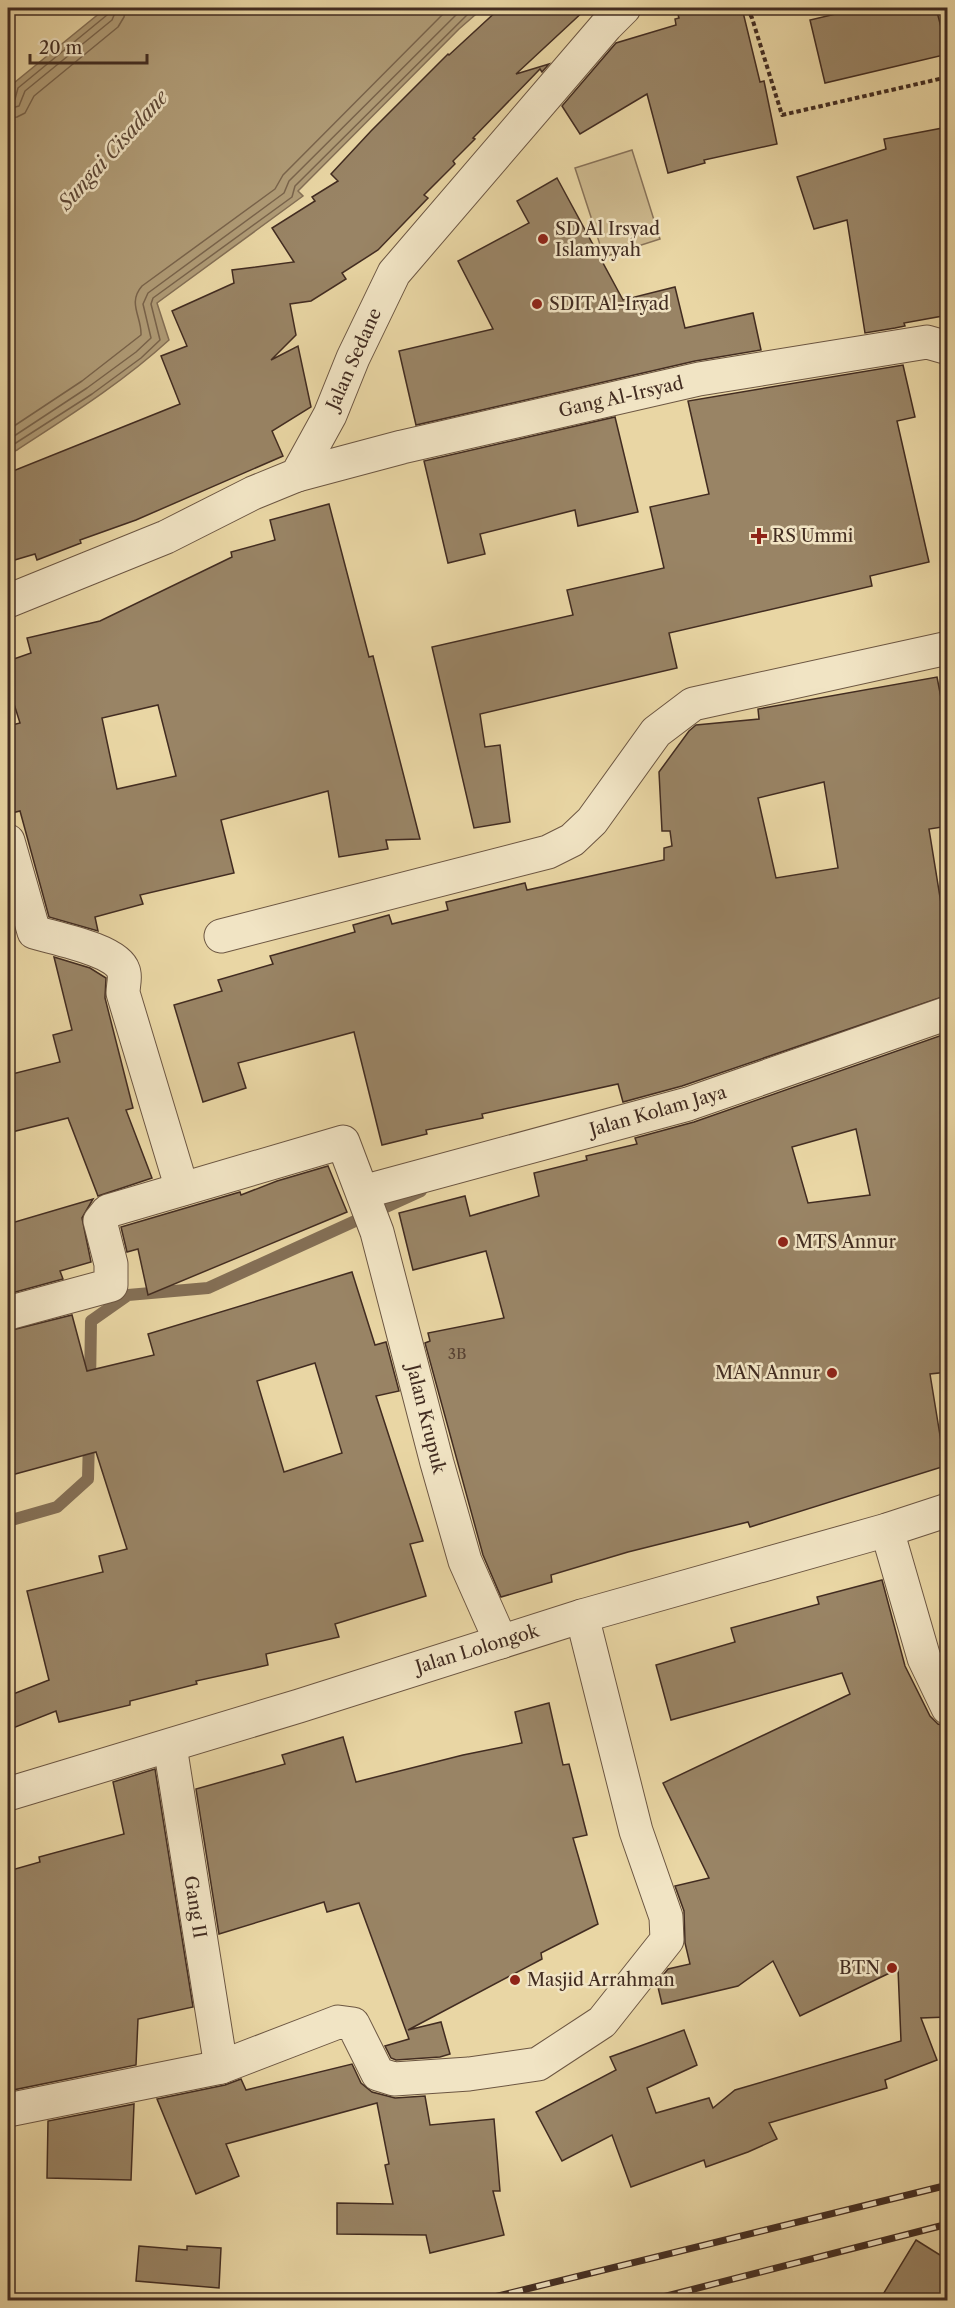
<svg xmlns="http://www.w3.org/2000/svg" width="955" height="2308" font-family="'Libre Caslon Text',serif">
  <rect width="100%" height="100%" fill="#e9d6a4"/>
  <filter id="stains"><feTurbulence type="fractalNoise" baseFrequency=".00333" numOctaves="4"/><feColorMatrix values="0 0 0 0 .2 0 0 0 0 .09 0 0 0 0 .02 0 0 0 .5 -.17"/></filter>
  <radialGradient id="worn" r=".72"><stop offset=".6" stop-color="#630" stop-opacity="0"/><stop offset="1" stop-color="#630" stop-opacity=".3"/></radialGradient>
  <polygon fill="#cdb98e" stroke="#887258" stroke-width="1.5" points="632,150 660,239 604,257 575,168"/>
  <path fill="#b09c77" stroke="#846f55" stroke-width="1.5" d="M106,8H483L459,29L298,191L303,196L157,303L169,340C122,383 69,416 17,450L8,454V100L11,94L9,87Z"/>
  <g fill="none" stroke-linecap="round" stroke-linejoin="round">
    <g stroke="#79644c" stroke-width="1.5">
      <polyline points="8,102 15,99 18,88 107,15 109,8"/>
      <polyline points="8,109 19,106 25,91 112,20 117,8"/>
      <polyline points="8,118 17,117 25,113 34,96 118,27 124,17 126,8"/>
      <path d="M8,430L82,381L141,335C142,317 127,303 142,286L275,189L283,175L449,8"/>
      <polyline points="8,440 87,388 136,352 151,338 143,304 148,293 284,193 289,181 463,8"/>
      <polyline points="8,448 92,394 141,358 160,340 151,304 153,298 292,197 295,186 474,8"/>
    </g>
    <g stroke="#846f55" stroke-width="12">
      <polyline points="90,1385 91,1321 128,1295 208,1288 421,1191"/>
      <polyline points="8,1521 57,1507 88,1479 89,1438"/>
    </g>
  </g>
  <g fill="#998465" stroke="#422c21" stroke-width="1.5" fill-rule="evenodd">
    <polygon points="500,8 587,8 516,74 549,64 542,72 540,69 473,138 475,139 453,161 455,164 424,195 428,198 378,250 342,273 346,279 311,301 290,304 296,335 271,360 298,346 311,407 272,431 283,456 136,520 80,540 81,543 37,560 35,554 8,562 8,473 180,404 161,356 187,346 172,311 234,283 232,270 294,262 272,228 315,201 312,197 338,181 331,174 371,131 448,54 449,55"/>
    <polygon points="676,8 742,8 760,82 764,81 777,144 704,160 705,163 668,173 647,94 580,134 562,106 616,43 676,25 675,19 679,18"/>
    <polygon points="861,8 936,8 948,54 825,83 810,20"/>
    <polygon points="948,127 948,315 904,323 905,326 895,328 865,333 847,220 814,229 797,177 886,149 884,139"/>
    <polygon points="557,178 623,300 675,287 685,328 753,313 761,350 695,361 416,425 399,351 493,329 458,261 529,223 517,201"/>
    <polygon points="903,365 915,417 897,421 929,562 870,576 872,586 669,633 677,668 480,714 485,747 500,745 510,822 474,828 432,647 573,615 567,590 664,568 650,507 709,494 688,401"/>
    <polygon points="615,417 638,512 578,526 575,510 480,534 485,554 448,563 424,461"/>
    <path d="M329,504L369,657L373,656L420,839L386,840L388,849L339,857L328,791L221,820L234,873L140,895L143,904L95,917L98,931L49,917L20,811L8,814V726L20,723L8,685V661L31,653L27,638L100,621L232,557L231,552L275,540L270,520ZM158,705L176,776L117,789L102,718Z"/>
    <path d="M937,677L948,734V826L929,829L945,928H948V995L682,1086L623,1102L618,1084L482,1114L483,1118L426,1130L427,1134L382,1145L354,1032L238,1063L246,1088L203,1102L174,1005L222,991L218,980L273,964L270,956L355,932L353,925L389,915L392,924L448,910L446,902L525,883L527,890L664,860V848L672,846L670,831H662L659,772L689,731L696,725L759,719L758,709ZM824,782L838,868L776,878L758,798Z"/>
    <polygon points="54,957 90,968 106,978 105,998 133,1108 126,1110 152,1178 98,1196 68,1118 8,1133 8,1075 60,1062 53,1035 72,1030"/>
    <path d="M948,1033V1372L930,1374L945,1466L750,1527L748,1522L628,1552L551,1575L552,1582L501,1597L483,1555L425,1343L430,1341L428,1333L504,1318L486,1251L413,1270L399,1213L465,1196L470,1216L539,1196L534,1173L587,1160L586,1156L637,1144L635,1138L694,1122ZM856,1129L870,1195L808,1203L792,1147Z"/>
    <polygon points="328,1166 347,1212 148,1295 138,1249 127,1252 121,1227 240,1192 241,1195 277,1181"/>
    <polygon points="93,1199 82,1218 91,1262 60,1271 63,1279 8,1294 8,1224"/>
    <path d="M352,1272L375,1345L386,1342L399,1391L376,1396L423,1541L410,1544L426,1596L335,1624L339,1637L266,1654L268,1665L196,1681L197,1684L130,1701V1705L59,1722L56,1711L8,1730V1696L49,1680L27,1591L103,1572L99,1556L127,1549L96,1452L8,1476V1331L72,1315L87,1371L154,1355L148,1334ZM315,1363L342,1453L284,1472L257,1381Z"/>
    <polygon points="882,1580 905,1666 930,1716 938,1724 948,1727 948,2017 921,2018 937,2060 885,2080 887,2088 769,2123 777,2139 748,2152 706,2167 704,2160 631,2187 612,2135 562,2161 536,2112 616,2070 610,2057 684,2030 697,2065 647,2088 656,2113 709,2098 713,2108 735,2090 901,2041 898,1969 800,2016 773,1961 738,1986 662,2004 657,1983 668,1969 690,1964 685,1943 684,1911 675,1886 709,1878 663,1783 850,1694 842,1673 671,1720 656,1665 735,1642 731,1628 819,1604 817,1597"/>
    <polygon points="549,1703 563,1765 569,1764 587,1835 573,1838 598,1924 541,1953 542,1959 408,2030 441,2022 450,2054 440,2057 396,2060 391,2058 385,2046 409,2039 359,1903 327,1912 324,1902 219,1934 196,1789 285,1764 282,1755 343,1737 356,1782 463,1755 522,1743 515,1712"/>
    <polygon points="155,1769 193,2007 138,2019 136,2065 8,2091 8,1871 40,1862 39,1857 124,1834 113,1782"/>
    <polygon points="352,2064 361,2083 372,2092 395,2098 425,2096 430,2125 494,2119 500,2191 493,2191 504,2235 430,2253 426,2235 337,2234 337,2203 393,2204 385,2165 389,2164 377,2103 226,2144 239,2176 196,2194 157,2099 225,2085 241,2079 246,2090"/>
    <polygon points="134,2104 131,2180 47,2178 48,2121"/>
    <polygon points="916,2240 948,2260 948,2301 879,2301"/>
    <polygon points="139,2246 187,2250 187,2246 221,2248 219,2288 136,2281"/>
  </g>
  <g fill="none" stroke-linecap="round" stroke-linejoin="round">
    <defs>
      <g id="minor">
        <polyline points="297,475 402,447 699,379 927,342 948,348"/>
        <polyline points="8,601 166,537 253,493 297,475 330,415 353,358 394,273 606,26 624,8"/>
        <path d="M8,841L34,932C53,938 117,950 123,970C126,976 123,986 123,993L182,1189"/>
        <polyline points="221,936 548,852 572,840 592,821 656,732 693,704 948,648"/>
        <polyline points="363,1192 688,1104 948,1013"/>
        <polyline points="8,1313 111,1285 111,1264 100,1221 108,1211 343,1142 377,1232 437,1463 465,1561 501,1642"/>
        <polyline points="887,1530 924,1658 948,1708"/>
        <polyline points="170,1746 221,2067"/>
        <polyline points="8,1794 299,1706 582,1616 887,1530 948,1510"/>
        <polyline points="8,2110 221,2067 338,2022 353,2024 378,2074 394,2079 469,2074 538,2064 602,2022 667,1940 666,1917 636,1831 582,1616"/>
      </g>
    </defs>
    <use href="#minor" stroke="#6c5642" stroke-width="35"/>
    <polyline stroke="#422c21" stroke-width="4" stroke-dasharray="4.5 3" stroke-linecap="butt" points="747,8 752,18 782,115 948,77"/>
    <use href="#minor" stroke="#f1e4c4" stroke-width="33"/>
    <defs>
      <g id="rail">
        <polyline points="482,2300 948,2185"/>
        <polyline points="651,2300 948,2224"/>
      </g>
    </defs>
    <use href="#rail" stroke="#422c21" stroke-width="7"/>
    <use href="#rail" stroke="#f1e4c4" stroke-width="4.5" stroke-dasharray="14" stroke-linecap="butt"/>
  </g>
  <g fill="#8f2418" stroke="#f1e4c4" stroke-width="2">
    <circle cx="543" cy="239" r="6"/>
    <circle cx="537" cy="304" r="6"/>
    <path d="M756 527h6v6h6v6h-6v6h-6v-6h-6v-6h6z"/>
    <circle cx="783" cy="1242" r="6"/>
    <circle cx="832" cy="1373" r="6"/>
    <circle cx="892" cy="1968" r="6"/>
    <circle cx="515" cy="1980" r="6"/>
  </g>
  <g text-anchor="middle" stroke-width="5" stroke-linejoin="round" paint-order="stroke">
    <g font-size="15" fill="#584232">
      <text x="457" y="1359">3B</text>
    </g>
    <g font-size="18" fill="#422c21" stroke="#f1e4c4" text-anchor="start">
      <text x="555" y="235">SD Al Irsyad<tspan x="555" dy="21">Islamyyah</tspan></text>
      <text x="549" y="310">SDIT Al-Iryad</text>
      <text x="772" y="542">RS Ummi</text>
      <text x="795" y="1248">MTS Annur</text>
      <text x="820" y="1379" text-anchor="end">MAN Annur</text>
      <text x="880" y="1974" text-anchor="end">BTN</text>
      <text x="527" y="1986">Masjid Arrahman</text>
    </g>
    <g font-size="18" fill="#422c21" stroke="#f1e4c4">
      <text transform="translate(354 359) rotate(-66)" y="6">Jalan Sedane</text>
      <text transform="translate(621 397) rotate(-13)" y="6">Gang Al-Irsyad</text>
      <text transform="translate(658 1111) rotate(-16)" y="6">Jalan Kolam Jaya</text>
      <text transform="translate(426 1419) rotate(76)" y="6">Jalan Krupuk</text>
      <text transform="translate(477 1649) rotate(-17)" y="6">Jalan Lolongok</text>
      <text transform="translate(195 1907) rotate(81)" y="6">Gang II</text>
    </g>
    <g font-size="20" font-style="italic" fill="#5e4836" stroke="#f1e4c4">
      <text transform="translate(113 150) rotate(-48)" y="7">Sungai Cisadane</text>
    </g>
  </g>
  <rect width="955" height="2308" fill="none" stroke="#e9d6a4" stroke-width="30"/>
  <rect x="9" y="9" width="937" height="2290" fill="none" stroke="#422c21" stroke-width="3"/>
  <rect x="15" y="15" width="925" height="2278" fill="none" stroke="#422c21" stroke-width="1.5"/>
  <path d="M30 54v9h117v-9" fill="none" stroke="#422c21" stroke-width="3"/>
  <text x="39" y="54" font-size="18" fill="#422c21" stroke="#f1e4c4" stroke-width="4.5" paint-order="stroke">20 m</text>
  <rect width="100%" height="100%" filter="url(#stains)"/>
  <rect width="100%" height="100%" fill="url(#worn)"/>
</svg>
